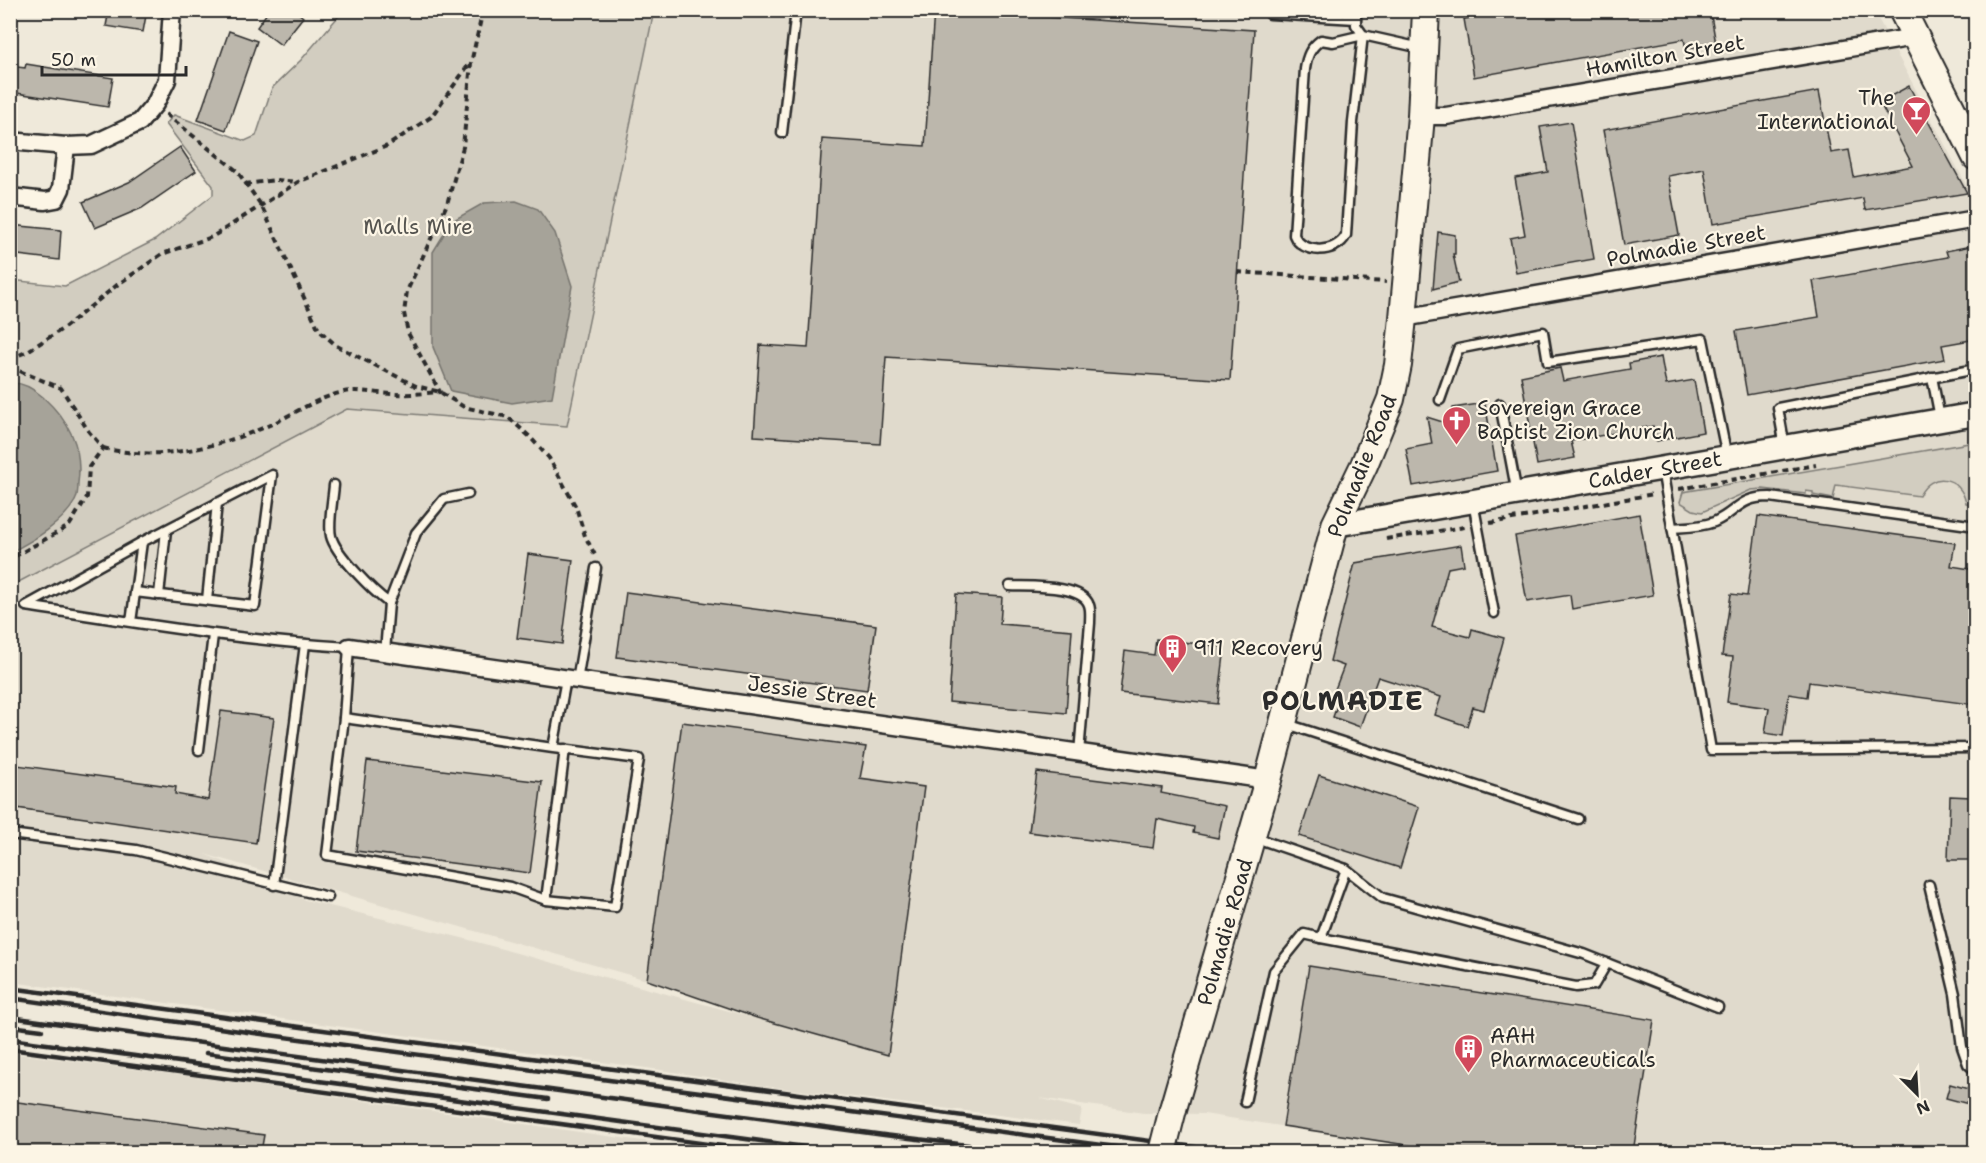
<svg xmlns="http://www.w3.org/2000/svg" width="1986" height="1163" font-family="'Shantell Sans',sans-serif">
  <rect width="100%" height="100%" fill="#efe9da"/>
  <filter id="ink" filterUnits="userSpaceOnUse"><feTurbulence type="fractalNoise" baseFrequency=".0167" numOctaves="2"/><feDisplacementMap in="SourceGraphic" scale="12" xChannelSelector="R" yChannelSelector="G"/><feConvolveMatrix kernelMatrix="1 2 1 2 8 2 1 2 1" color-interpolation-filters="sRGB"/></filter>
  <g filter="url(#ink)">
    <g fill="#e0dacc" fill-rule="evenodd">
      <path d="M654,11H1874L1975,201V1152H1447L1204,1114L1144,1113L1039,1098L1082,1109L1079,1125L764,1086L661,1070L11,982V586L347,409L567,426ZM204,854L647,980L757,1018L824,1037L462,938L305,900L247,871Z"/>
      <polygon points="11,1053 211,1079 719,1152 11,1152"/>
    </g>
    <g fill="#d2cdc0" stroke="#7e7c76" stroke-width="1.5">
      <polygon points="343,11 654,11 567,426 347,409 11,586 11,280 65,286 155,240 213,195 213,186 166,124 174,115 245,141 256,136 272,88 301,60"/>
      <path d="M1975,442L1973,500L1975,501V504L1966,503C1960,476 1932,470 1919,496L1836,485L1833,499L1813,495V492L1806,491V494L1763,489L1751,490L1702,512L1693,510L1680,502L1683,492Z"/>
    </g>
    <g fill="#a6a399" stroke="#75736d" stroke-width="1.5">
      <polygon points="516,201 538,209 555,233 572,286 552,397 512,403 451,391 433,347 433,252 452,221 484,203"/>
      <path d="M11,383C23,382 34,389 43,397C69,421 83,447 78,483C78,489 78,496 75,501C62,524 34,540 11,552Z"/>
    </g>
    <g fill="#bcb7ac" stroke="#2b2b2b" stroke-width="1.5">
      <polygon points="109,10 147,10 143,32 106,26"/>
      <polygon points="269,10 295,10 303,17 281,45 257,27"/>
      <polygon points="934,10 1254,30 1230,380 886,357 880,444 754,436 760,345 808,348 822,139 925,146"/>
      <polygon points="1476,10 1710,10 1716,44 1686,49 1684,39 1474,77 1464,19 1477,17"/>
      <polygon points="229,31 257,41 226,130 198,120"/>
      <polygon points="26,64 113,78 108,107 10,92 10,66 25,68"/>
      <polygon points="1909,86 1967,193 1865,210 1863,198 1713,224 1704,169 1668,176 1679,235 1624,245 1603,130 1819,91 1831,153 1849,150 1854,177 1913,166 1881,105 1887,98"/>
      <polygon points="1571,122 1594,259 1516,273 1510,238 1525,235 1515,178 1548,172 1540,127"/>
      <polygon points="180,147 196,171 142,208 95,228 83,202 129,182"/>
      <polygon points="10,225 61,230 59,260 10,254"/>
      <polygon points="1438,232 1455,235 1455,254 1453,254 1459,282 1433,289"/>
      <polygon points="1976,245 1976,339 1942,345 1945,359 1747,395 1736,331 1819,317 1813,281 1948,257 1946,251"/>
      <polygon points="1661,357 1666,385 1694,380 1703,432 1656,441 1653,426 1571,441 1575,458 1537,465 1521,376 1560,368 1563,381 1630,369 1629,363"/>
      <polygon points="1485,403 1497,471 1413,486 1406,449 1432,444 1427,417 1449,424 1453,408"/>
      <polygon points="1639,514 1653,595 1572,609 1570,595 1527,602 1515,536"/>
      <polygon points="1758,516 1955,543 1951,566 1976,570 1976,705 1809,682 1807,697 1789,694 1783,736 1765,733 1769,708 1727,702 1733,657 1722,656 1731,594 1747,596"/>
      <polygon points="1461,545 1464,565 1448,568 1432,627 1470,637 1472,629 1504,638 1484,710 1473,707 1467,726 1435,715 1441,697 1378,677 1360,727 1333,717 1339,700 1332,697 1344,666 1330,661 1355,563"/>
      <polygon points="528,554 573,560 562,644 517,638"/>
      <polygon points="626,592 876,625 867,690 617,657"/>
      <polygon points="956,594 1002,597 1000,624 1072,630 1066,713 949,702"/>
      <polygon points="1156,639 1225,647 1218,704 1120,693 1125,651 1154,655"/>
      <polygon points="221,711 274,718 256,843 10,807 10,764 176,787 175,794 208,800"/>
      <polygon points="682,722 866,747 860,778 924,787 888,1055 757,1018 647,980"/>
      <polygon points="367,761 542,782 530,873 356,851"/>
      <polygon points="1037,772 1162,788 1161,793 1225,806 1218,838 1193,833 1194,827 1157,819 1153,848 1029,832"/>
      <polygon points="1319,775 1419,807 1400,868 1299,836"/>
      <polygon points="1950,796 1971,797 1969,860 1948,860"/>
      <polygon points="1309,966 1654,1020 1633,1152 1452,1152 1283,1126"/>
      <polygon points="1950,1084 1976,1091 1976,1106 1946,1098"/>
      <polygon points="10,1101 264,1135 261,1152 10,1152"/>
    </g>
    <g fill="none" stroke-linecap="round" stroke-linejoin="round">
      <defs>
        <g id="lane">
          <polyline points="1270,10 1270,14 1356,19"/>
          <polyline points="1356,10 1356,25 1363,35 1421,48"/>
          <path d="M1363,35L1353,122L1346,235C1337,254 1302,255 1294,235L1305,69C1307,56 1310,48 1321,40L1333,42Z"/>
          <polyline points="782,133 796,10"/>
          <polyline points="1932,377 1940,418"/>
          <polyline points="1440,400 1458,349 1543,332 1548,362 1703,339 1727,457"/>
          <polyline points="1500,404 1517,494"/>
          <polyline points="1785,447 1778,408 1976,369"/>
          <polyline points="1662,469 1711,750 1976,748"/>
          <path d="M334,485C333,498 328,524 331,536C335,554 374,592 389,603L385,652"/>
          <polyline points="1473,502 1494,613"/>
          <path d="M1672,528C1686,527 1701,527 1714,522C1739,511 1738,497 1770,497L1976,526"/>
          <path d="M1010,586C1029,587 1082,584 1089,605C1091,610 1090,618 1090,623L1079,753"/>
          <polyline points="135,592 255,606 272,475 142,542"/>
          <polyline points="159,595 166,530"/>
          <polyline points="207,600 217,503"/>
          <polyline points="389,603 416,533 444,499 468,494"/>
          <path d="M131,622L142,542L26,606C133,622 240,641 349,647L344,718"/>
          <polyline points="577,681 596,568"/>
          <polyline points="1287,724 1578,819"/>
          <polyline points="553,748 344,718 327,855 510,887 546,900 615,907 639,759 553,748 566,679"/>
          <polyline points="199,750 213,635"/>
          <polyline points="10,834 136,850 328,897"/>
          <polyline points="1256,838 1346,869 1383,898 1584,954 1718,1007"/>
          <polyline points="274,885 305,644"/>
          <polyline points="1929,885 1955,994 1962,1047 1968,1064 1976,1071"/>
          <polyline points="546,900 565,749"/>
          <polyline points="1321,938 1576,987 1594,985 1607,963"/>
          <polyline points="1245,1102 1274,971 1304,934 1321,938 1346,869"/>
        </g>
        <g id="street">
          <polyline points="1421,116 1446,116 1915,37"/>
          <polyline points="10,141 66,146 91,145 140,122 155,104 167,80 172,10"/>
          <polyline points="10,197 45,201 56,199 61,189 66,146"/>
          <polyline points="1403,318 1976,219"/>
          <polyline points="349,647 1268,780"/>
        </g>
        <polyline id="secondary" points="1335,525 1976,414"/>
        <g id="primary">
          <polyline points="1902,10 1976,157"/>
          <polyline points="1173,1109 1268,780 1335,525 1364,465 1391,399 1398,365 1403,318 1421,116 1426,10"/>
        </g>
      </defs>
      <use href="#lane" stroke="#2b2b2b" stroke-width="13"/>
      <use href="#street" stroke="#2b2b2b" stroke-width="21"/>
      <use href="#secondary" stroke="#2b2b2b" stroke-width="27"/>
      <use href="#primary" stroke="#2b2b2b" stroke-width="30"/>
      <g stroke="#2b2b2b" stroke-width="4" stroke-dasharray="6 4.5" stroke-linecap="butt">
        <polyline points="166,114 237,171 261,205 319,330 337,346 416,386 440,392 464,407 508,417 530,437 549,458 576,507 585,536 595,555"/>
        <polyline points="245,184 276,180 297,182"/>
        <polyline points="1237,272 1386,282"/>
        <polyline points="10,359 26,352 64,328 117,285 162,254 212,237 298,182 387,146 431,117 470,63"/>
        <polyline points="10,367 61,388 89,432 103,448 89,467 87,497 69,526 10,559"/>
        <path d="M103,448C160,462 220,447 272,424C295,413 319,397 344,392C359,389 379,394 394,394C410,395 425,393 440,392L408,333L404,313L407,291L447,204L463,147L471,63L483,10"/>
        <polyline points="1679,489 1816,465"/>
        <polyline points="1490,523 1654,494"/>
        <polyline points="1386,539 1465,527"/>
      </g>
      <use href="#lane" stroke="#fcf5e5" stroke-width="8"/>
      <use href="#street" stroke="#fcf5e5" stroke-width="16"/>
      <use href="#secondary" stroke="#fcf5e5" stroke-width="22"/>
      <use href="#primary" stroke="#fcf5e5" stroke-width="26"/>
      <g stroke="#2b2b2b" stroke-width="4.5">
        <polyline points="10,988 1232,1152"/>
        <polyline points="10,998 254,1033 1154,1152"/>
        <polyline points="10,1017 884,1135 1026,1152"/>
        <polyline points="10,1026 42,1030"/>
        <polyline points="10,1039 842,1152"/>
        <polyline points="10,1049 766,1152"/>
        <polyline points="206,1053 548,1099"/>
      </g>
      <defs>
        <polyline id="primary-bridge" points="1162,1152 1173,1109"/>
      </defs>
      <use href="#primary-bridge" stroke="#2b2b2b" stroke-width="30" stroke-linecap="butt"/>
      <use href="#primary-bridge" stroke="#fcf5e5" stroke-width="26"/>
    </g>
  </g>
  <defs>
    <symbol id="bar-pin" viewBox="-11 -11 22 30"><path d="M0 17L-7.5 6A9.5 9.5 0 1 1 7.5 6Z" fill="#d1495b" stroke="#fcf5e5"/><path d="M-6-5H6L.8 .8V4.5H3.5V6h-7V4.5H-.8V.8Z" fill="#fff"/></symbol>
    <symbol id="church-pin" viewBox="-11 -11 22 30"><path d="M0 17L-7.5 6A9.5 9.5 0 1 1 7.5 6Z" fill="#d1495b" stroke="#fcf5e5"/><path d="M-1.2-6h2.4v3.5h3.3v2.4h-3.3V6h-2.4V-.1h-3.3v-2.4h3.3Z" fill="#fff"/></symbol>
    <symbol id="building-pin" viewBox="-11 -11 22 30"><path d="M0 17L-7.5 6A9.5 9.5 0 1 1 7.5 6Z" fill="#d1495b" stroke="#fcf5e5"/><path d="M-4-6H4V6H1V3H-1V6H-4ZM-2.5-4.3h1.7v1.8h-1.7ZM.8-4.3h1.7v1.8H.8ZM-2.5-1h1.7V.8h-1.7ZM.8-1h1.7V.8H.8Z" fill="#fff"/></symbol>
  </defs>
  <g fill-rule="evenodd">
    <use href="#bar-pin" x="1900" y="94" width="33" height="45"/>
    <use href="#church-pin" x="1440" y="404" width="33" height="45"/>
    <use href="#building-pin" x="1156" y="632" width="33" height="45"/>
    <use href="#building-pin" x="1452" y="1032" width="33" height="45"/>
  </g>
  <g text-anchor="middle" stroke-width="4.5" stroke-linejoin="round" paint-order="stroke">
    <g font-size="21" fill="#2b2b2b" stroke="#fcf5e5">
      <text transform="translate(1665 56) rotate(-10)" y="7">Hamilton Street</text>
      <text transform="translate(1686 246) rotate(-10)" y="7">Polmadie Street</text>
      <text transform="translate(1362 466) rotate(-68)" y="7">Polmadie Road</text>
      <text transform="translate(1655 470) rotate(-10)" y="7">Calder Street</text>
      <text transform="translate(812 692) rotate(8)" y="7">Jessie Street</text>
      <text transform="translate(1225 932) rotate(-74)" y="7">Polmadie Road</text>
    </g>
    <g font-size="21" fill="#2b2b2b" stroke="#fcf5e5" text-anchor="start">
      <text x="1895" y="105" text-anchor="end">The<tspan x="1895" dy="24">International</tspan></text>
      <text x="1477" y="415">Sovereign Grace<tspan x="1477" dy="24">Baptist Zion Church</tspan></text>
      <text x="1193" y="655">911 Recovery</text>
      <text x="1490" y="1043">AAH<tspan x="1490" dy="24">Pharmaceuticals</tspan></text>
    </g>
    <g font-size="21" fill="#555450" stroke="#fcf5e5">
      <text x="418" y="234">Malls Mire</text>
    </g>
    <g font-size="27" font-weight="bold" letter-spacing="1.5" fill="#2b2b2b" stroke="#fcf5e5">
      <text x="1343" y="710">POLMADIE</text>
    </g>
  </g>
  <rect width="1986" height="1163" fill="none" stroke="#fcf5e5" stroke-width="36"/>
  <rect x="18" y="18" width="1950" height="1127" fill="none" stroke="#2b2b2b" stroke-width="2" filter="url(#ink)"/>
  <g transform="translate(1917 1094) rotate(156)" stroke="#fcf5e5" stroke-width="4.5" paint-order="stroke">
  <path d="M0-4.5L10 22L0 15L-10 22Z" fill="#2b2b2b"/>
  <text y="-9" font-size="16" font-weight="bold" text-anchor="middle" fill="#2b2b2b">N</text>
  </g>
  <path d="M42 66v9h144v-9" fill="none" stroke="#2b2b2b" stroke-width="3"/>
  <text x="51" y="66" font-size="18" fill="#2b2b2b" stroke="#fcf5e5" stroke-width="4.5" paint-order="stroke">50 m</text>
</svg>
